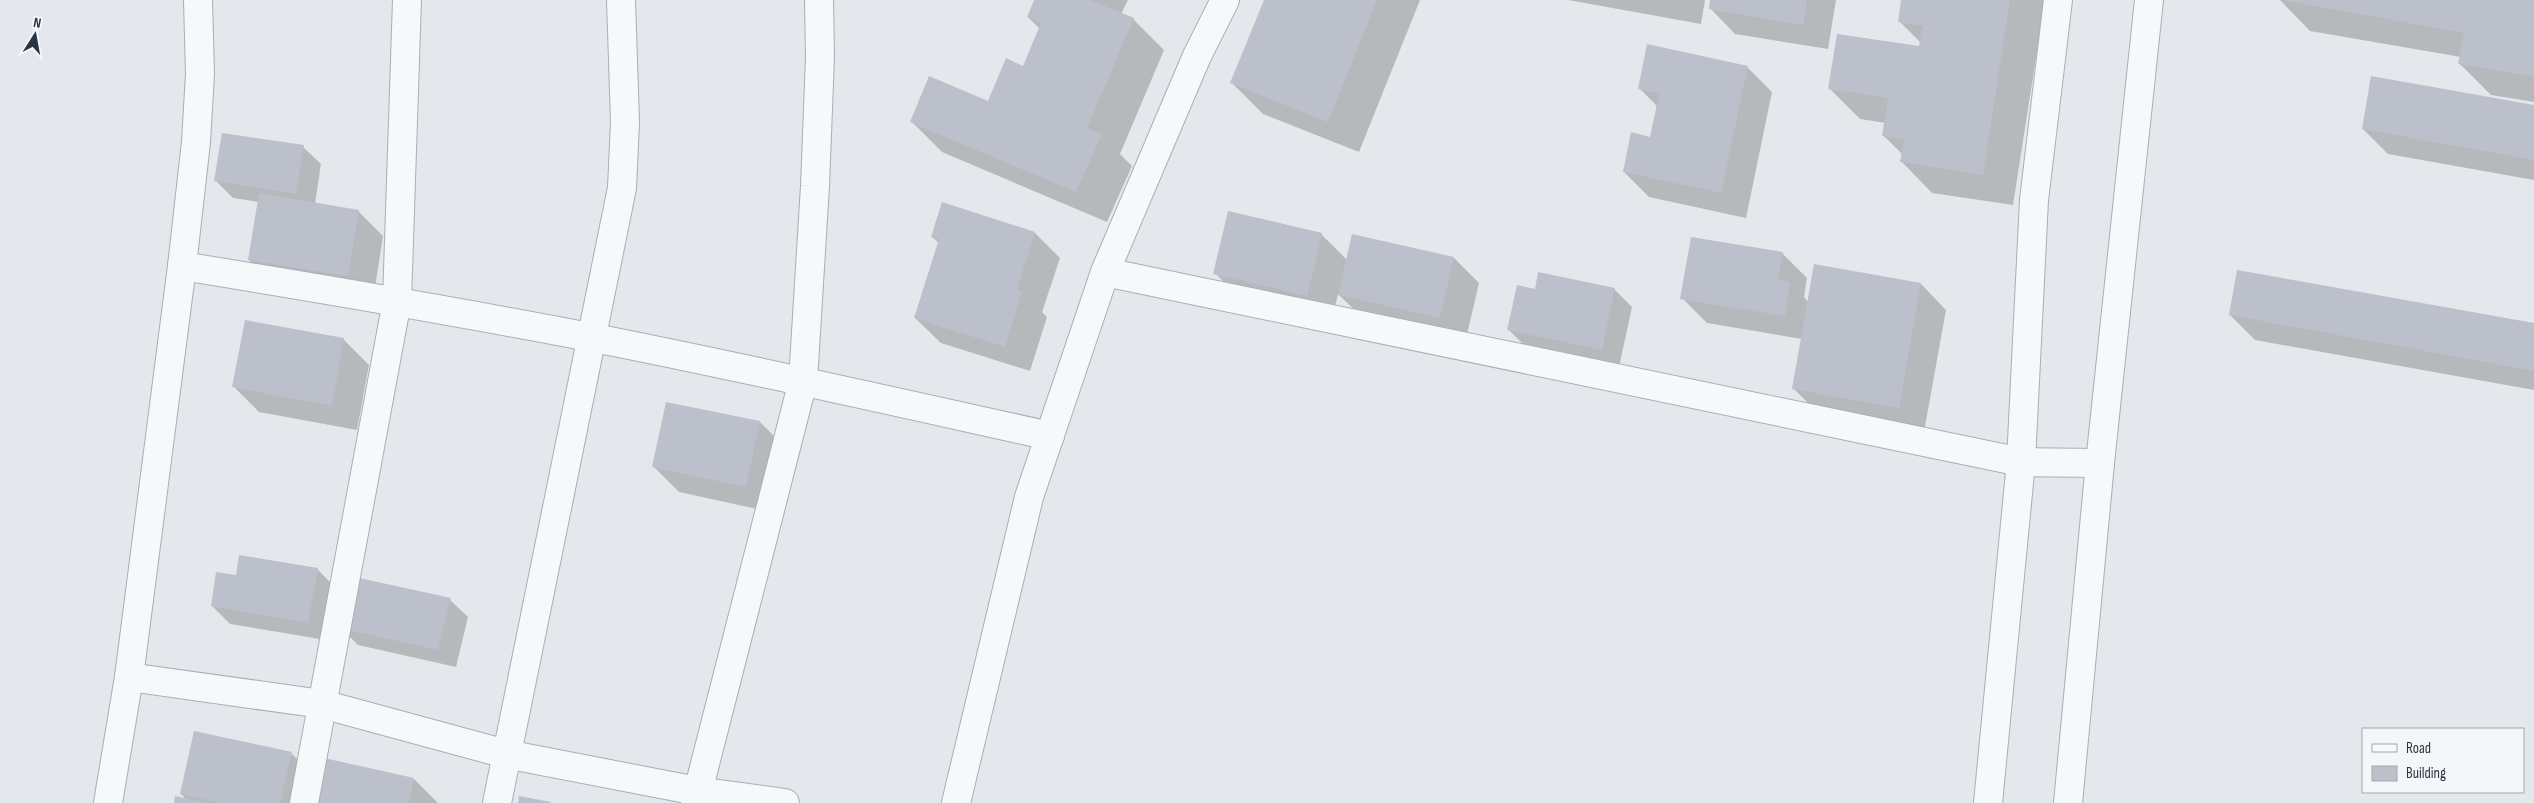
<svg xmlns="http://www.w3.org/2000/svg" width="2534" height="803" font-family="'Sofia Sans Condensed',sans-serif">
  <rect width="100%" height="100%" fill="#e4e7ec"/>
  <g fill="#0003">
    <polygon points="1035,0 1128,0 1121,14 1133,19 1164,50 1120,154 1132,166 1107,222 942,152 912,122 988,102 1023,67 1040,29 1028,17"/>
    <polygon points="1265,0 1420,0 1359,152 1263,114 1232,83"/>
    <polygon points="1568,0 1705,0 1701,24"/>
    <polygon points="1711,0 1836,0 1828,49 1735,34 1710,8"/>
    <polygon points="1902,0 2045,0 2013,205 1932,193 1902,162 1903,155 1884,136 1886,123 1860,119 1829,88 1920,48 1921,43 1899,21"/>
    <polygon points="2280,0 2534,0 2534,102 2491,95 2460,64 2461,57 2310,31"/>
    <polygon points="1747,67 1772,92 1746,218 1649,197 1624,172 1651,138 1658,107 1640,89"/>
    <polygon points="2534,106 2534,180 2388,154 2363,129"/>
    <polygon points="303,147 321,164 315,204 358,211 383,236 373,300 274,285 249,260 259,202 233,198 215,180"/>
    <polygon points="1035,233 1060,258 1042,312 1047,317 1030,371 941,343 915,318 939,243 932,237"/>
    <polygon points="1321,234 1347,260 1454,258 1479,283 1465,343 1364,319 1338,294 1332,320 1240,298 1215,273"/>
    <polygon points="1782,253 1807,278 1804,297 1808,302 1921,284 1946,310 1924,432 1818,413 1793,388 1802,339 1707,323 1682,298"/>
    <polygon points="1614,289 1632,307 1619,367 1526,347 1509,330 1536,290"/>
    <polygon points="2230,315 2534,325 2534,390 2255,340"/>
    <polygon points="344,340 369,365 357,430 259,412 234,387"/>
    <polygon points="760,422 785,447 771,512 679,492 654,467"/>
    <polygon points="317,569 335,587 326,640 230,624 212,606 237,576"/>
    <polygon points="450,600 468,617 456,667 358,645 340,627"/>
    <polygon points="291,753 316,778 311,803 175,803 187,800 181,794"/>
    <polygon points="414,779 438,803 316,803"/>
  </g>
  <g fill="#bbc0ca">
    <polygon points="1034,0 1090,0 1134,18 1087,128 1102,134 1076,192 910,122 929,76 988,101 1006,58 1023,66 1041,23 1027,17"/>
    <polygon points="1264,0 1377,0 1328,122 1230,83"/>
    <polygon points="1710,0 1807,0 1803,25 1709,9"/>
    <polygon points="1901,0 2010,0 1983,175 1900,162 1904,140 1882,136 1888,98 1828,89 1837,34 1919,46 1923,26 1898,22"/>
    <polygon points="2282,0 2534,0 2534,77 2458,64 2464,33"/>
    <polygon points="1647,44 1748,66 1721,193 1623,172 1631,132 1650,137 1659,94 1638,89"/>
    <polygon points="2371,76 2534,105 2534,160 2362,129"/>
    <polygon points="222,133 304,145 296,194 214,181"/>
    <polygon points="259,193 359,210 348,276 248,260"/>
    <polygon points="942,202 1035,232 1017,289 1022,291 1005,347 914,318 939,239 931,237"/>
    <polygon points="1228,211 1322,233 1307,296 1213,274"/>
    <polygon points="1352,234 1454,257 1440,318 1338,295"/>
    <polygon points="1691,237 1783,252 1778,280 1790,282 1785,316 1680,299"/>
    <polygon points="1814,264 1921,283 1899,408 1792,389"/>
    <polygon points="2237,270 2534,323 2534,371 2229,315"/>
    <polygon points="1538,272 1615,288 1602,350 1507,330 1517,285 1535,289"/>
    <polygon points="245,320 344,338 332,406 232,387"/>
    <polygon points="666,402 760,421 746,487 652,467"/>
    <polygon points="239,555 318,568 308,623 211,606 216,572 236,575"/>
    <polygon points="350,576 451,598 438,650 339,628"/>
    <polygon points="194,731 292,752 280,803 220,803 180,794"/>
    <polygon points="324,758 414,778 409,803 315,803"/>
    <polygon points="175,796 204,802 204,803 174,803"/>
    <polygon points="519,796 551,802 551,803 518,803"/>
  </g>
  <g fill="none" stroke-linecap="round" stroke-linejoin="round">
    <defs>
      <g id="minor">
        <path d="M182,266C318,288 454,311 589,337C743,367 896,402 1050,436"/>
        <polyline points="1105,272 2021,462 2100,463"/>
        <polyline points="129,677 322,704 506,754 697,791 785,803"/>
        <polyline points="108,803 129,677 182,266 196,142 200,74 198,0"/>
        <polyline points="304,803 397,301 407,0"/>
        <polyline points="497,803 622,188 625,122 621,0"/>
        <polyline points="695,803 803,381 815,186 820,57 819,0"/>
        <polyline points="956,803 1029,497 1105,272 1197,56 1225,0"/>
        <polyline points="1988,803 2021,462 2034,200 2058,0"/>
        <polyline points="2068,803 2100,463 2149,0"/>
      </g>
    </defs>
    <use href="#minor" stroke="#a9aeb7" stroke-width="30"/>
    <use href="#minor" stroke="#f7f8fa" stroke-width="28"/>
  </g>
  <rect x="2362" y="728" width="162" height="65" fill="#f4f6f9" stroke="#a4a8b1"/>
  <rect x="2372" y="744" width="25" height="8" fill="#f7f8fa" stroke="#a4a8b1"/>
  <text x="2406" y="753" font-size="15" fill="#2b3445">Road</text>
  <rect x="2372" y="766" width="25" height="15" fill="#bbc0ca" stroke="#a4a8b1"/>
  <text x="2406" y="778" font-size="15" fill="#2b3445">Building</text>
  <g transform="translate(35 35) rotate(11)" stroke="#f4f6f9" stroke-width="4" paint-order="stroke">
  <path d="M0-4L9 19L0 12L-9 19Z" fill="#2b3445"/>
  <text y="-8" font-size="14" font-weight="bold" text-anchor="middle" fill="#2b3445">N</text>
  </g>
</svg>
